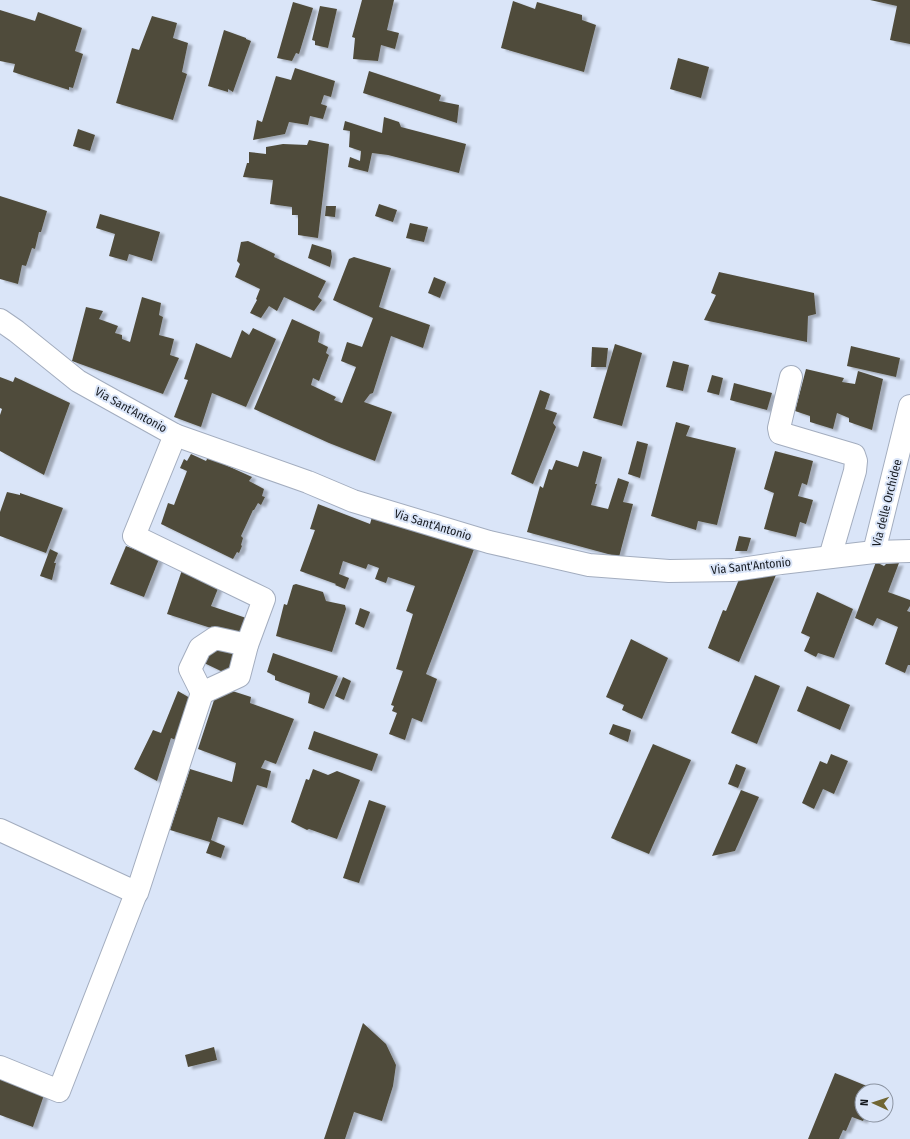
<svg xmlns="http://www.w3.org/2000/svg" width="910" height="1139" font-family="'Fira Sans Condensed',sans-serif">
  <defs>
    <filter id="shadow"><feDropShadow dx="4.5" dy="2.5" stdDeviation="1" flood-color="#0004"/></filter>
  </defs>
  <rect width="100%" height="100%" fill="#dae5f8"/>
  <g fill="#504c3b" filter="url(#shadow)">
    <polygon points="362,0 394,0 387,30 399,33 395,49 381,45 378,61 353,59 355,38 352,37"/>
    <polygon points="870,0 910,0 910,44 890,40 897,6"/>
    <polygon points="513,1 535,9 537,2 582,15 582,20 596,25 584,72 501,48"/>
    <polygon points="293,2 313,8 299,54 296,53 292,61 277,58"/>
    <polygon points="320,6 337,9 328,48 315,45 315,41 312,40"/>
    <polygon points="0,10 35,21 38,12 82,28 75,51 83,54 73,88 69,87 69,90 13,72 15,64 0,61"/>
    <polygon points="152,16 177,23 173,38 188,43 182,72 187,74 173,120 116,103 132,48 139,50"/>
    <polygon points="224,30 246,38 246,39 251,41 233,92 228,89 228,92 208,86"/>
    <polygon points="678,58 709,67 701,98 670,89"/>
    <polygon points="295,68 335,81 331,97 324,95 321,104 327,106 323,119 310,116 308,125 289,122 285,134 253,140 257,120 262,122 276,76 291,80"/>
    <polygon points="369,71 441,95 439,101 459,105 457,123 363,93"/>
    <polygon points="384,117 399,122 401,127 466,144 459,173 388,155 372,153 368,172 348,167 350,157 360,161 361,151 349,147 350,131 343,130 345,121 382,133"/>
    <polygon points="78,129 95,135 90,151 73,146"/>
    <polygon points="309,140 329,144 318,238 298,235 298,215 292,215 292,207 270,204 273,180 243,177 247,163 249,163 249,152 266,154 266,147 283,144 307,145"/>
    <polygon points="0,196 47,211 41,232 39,232 35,249 32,248 26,266 22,265 18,284 0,279"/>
    <polygon points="379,204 397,210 393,222 375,216"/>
    <polygon points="326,206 336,206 335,217 325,216"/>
    <polygon points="100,214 160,232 152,261 129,254 127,261 109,256 115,234 96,228"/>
    <polygon points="410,223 428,227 424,242 406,238"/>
    <polygon points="248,241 275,254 274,257 326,281 318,297 322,300 314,311 284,297 277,311 269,306 261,318 250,313 257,300 256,299 260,289 235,277 240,264 237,261 241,242"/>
    <polygon points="312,244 331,250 332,257 330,267 308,258"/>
    <polygon points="354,257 391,268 379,307 430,325 423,348 391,336 373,393 370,394 364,402 392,412 375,461 329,443 254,409 292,319 320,332 318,342 328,347 326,353 329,355 319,381 313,378 311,385 336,397 334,400 342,403 356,367 341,361 347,342 362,347 373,318 333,300 349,259"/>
    <polygon points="719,272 814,293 816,314 808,316 807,342 704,320 716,295 711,293"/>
    <polygon points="434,277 446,282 440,298 428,293"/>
    <polygon points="142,297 161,303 159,315 163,317 159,335 174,339 170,355 179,358 163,394 72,361 86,307 103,311 99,319 118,326 115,333 122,335 122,339 130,342"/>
    <polygon points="253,328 276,339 246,407 212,393 201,427 174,417 188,380 184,379 196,343 231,358 242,330 249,335"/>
    <polygon points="615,344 642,353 622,426 593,418"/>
    <polygon points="851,346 900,358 896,377 847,366"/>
    <polygon points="592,347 608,348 606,367 591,367"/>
    <polygon points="673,361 689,365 683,391 666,387"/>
    <polygon points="806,369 844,378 842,382 855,384 858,371 883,379 872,430 849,422 849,418 837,413 833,429 810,422 810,416 795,411"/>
    <polygon points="712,375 723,378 719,395 707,392"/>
    <polygon points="0,377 13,382 15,377 70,403 44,475 0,451 0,415 2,409 0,408"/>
    <polygon points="734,383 772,393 767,410 730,400"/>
    <polygon points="540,390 550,394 545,409 557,413 553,423 556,427 533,484 511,474"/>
    <polygon points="676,422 690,426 686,436 736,448 717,525 698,521 696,530 651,516"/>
    <polygon points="637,441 648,444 640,478 628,474"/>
    <polygon points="583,451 602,457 595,484 597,484 591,505 608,509 618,478 629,482 623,502 633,504 619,557 527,532 540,486 543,488 549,469 552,470 556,460 578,467"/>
    <polygon points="775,451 813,461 807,485 802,483 798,496 813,500 806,524 800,522 796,537 764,529 774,493 764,489"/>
    <polygon points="191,454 206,461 208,457 252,477 249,481 264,489 262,496 265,497 261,505 258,503 254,510 253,510 241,536 243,538 241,545 242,546 239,553 237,552 233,559 161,524 168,503 174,505 187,471 180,468 184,459 187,461"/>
    <polygon points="7,492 20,495 20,493 63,508 46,553 0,536 0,512"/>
    <polygon points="318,504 370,524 372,517 476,544 426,674 437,679 422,722 412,718 405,740 389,734 397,713 392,711 394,706 391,705 403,671 396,669 413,614 406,611 415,586 388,577 386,583 375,579 379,568 368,564 366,569 343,561 339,574 349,578 345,589 335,585 336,584 300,571 315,530 310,529"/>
    <polygon points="739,536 751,538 747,551 735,551"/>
    <polygon points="126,546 159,559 144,597 110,584"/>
    <polygon points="50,549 58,553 54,563 56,563 52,580 40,576"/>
    <polygon points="876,562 884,566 886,564 899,563 888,592 910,600 910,606 907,611 910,612 910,665 908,665 905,673 885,664 898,627 877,618 873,626 855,618"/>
    <polygon points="182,570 219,586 211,606 249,619 244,628 233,635 167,614"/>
    <polygon points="776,575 739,662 708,648 723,610 726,611 740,577"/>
    <polygon points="296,584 323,592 326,601 345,605 346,609 332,652 276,636 284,604 287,605 293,585"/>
    <polygon points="817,592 853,609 834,658 818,653 816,657 804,651 810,637 801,633"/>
    <polygon points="360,608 370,612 364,628 355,624"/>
    <polygon points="631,639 668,658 642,719 622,710 624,705 606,697"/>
    <polygon points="213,642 238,655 230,671 227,669 225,673 200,661"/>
    <polygon points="273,653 338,676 324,709 308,703 310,693 275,680 275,676 267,672"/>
    <polygon points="755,675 780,686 757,744 731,733"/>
    <polygon points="343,677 351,681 344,700 335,696"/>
    <polygon points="807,686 850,705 840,730 797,711"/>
    <polygon points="226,689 251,697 250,703 294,719 276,764 265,760 261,768 271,771 267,788 257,785 243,825 218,817 211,840 225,846 221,858 206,853 210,842 170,830 190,769 232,782 236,763 198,749 217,691"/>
    <polygon points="178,691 195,701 182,743 171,738 157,781 134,769 153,730 161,733"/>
    <polygon points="613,724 631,730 628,742 609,734"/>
    <polygon points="314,731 378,754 372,771 308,749"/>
    <polygon points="653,744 691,760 649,854 611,838"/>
    <polygon points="831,754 848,761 834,794 823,789 814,809 802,803 820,761 827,764"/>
    <polygon points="736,764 746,768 738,788 728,784"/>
    <polygon points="313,769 328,775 337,771 360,780 337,839 309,829 307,830 291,822 306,779 309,780"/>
    <polygon points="741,790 759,797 735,851 712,856"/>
    <polygon points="369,800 386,806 359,883 343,878"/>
    <polygon points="363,1023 386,1044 396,1065 393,1086 382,1121 354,1112 345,1139 324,1139"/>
    <polygon points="214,1047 217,1060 188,1067 185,1055"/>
    <polygon points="835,1073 879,1091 862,1091 862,1115 866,1115 863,1121 852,1117 846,1131 843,1130 839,1139 808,1139"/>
    <polygon points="0,1075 45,1092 33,1127 0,1115"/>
  </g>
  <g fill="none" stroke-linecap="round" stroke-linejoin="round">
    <defs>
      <g id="street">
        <polyline points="0,320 16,331 78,381 175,435 308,482 353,501 489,542 589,565 669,571 734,570 781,563 874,552 910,551"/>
        <polyline points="791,377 779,428 780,433 854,455 856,461 855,471 830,557"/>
        <polyline points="175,435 134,536 264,599 247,645 239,676 202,693"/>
        <polyline points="874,552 910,406"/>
        <polyline points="0,830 137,893 202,693 190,669 200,648 215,638 247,645"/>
        <polyline points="0,1067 59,1091 135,896"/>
      </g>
    </defs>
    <use href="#street" stroke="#a3adbf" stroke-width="24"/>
    <use href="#street" stroke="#fff" stroke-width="22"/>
  </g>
  <g text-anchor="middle" stroke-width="4" stroke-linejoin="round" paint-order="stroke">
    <g font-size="12" fill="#161a20" stroke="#dae5f8">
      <text transform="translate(131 410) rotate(29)" y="4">Via Sant'Antonio</text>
      <text transform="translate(887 503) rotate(-76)" y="4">Via delle Orchidee</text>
      <text transform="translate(433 525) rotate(17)" y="4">Via Sant'Antonio</text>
      <text transform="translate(751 566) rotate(-6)" y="4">Via Sant'Antonio</text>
    </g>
  </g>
  <g transform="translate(874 1103) rotate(273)"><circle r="19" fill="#dae5f8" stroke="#8c94a2"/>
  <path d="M0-3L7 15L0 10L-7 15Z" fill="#706633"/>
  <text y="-6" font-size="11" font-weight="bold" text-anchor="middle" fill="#161a20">N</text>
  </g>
</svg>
